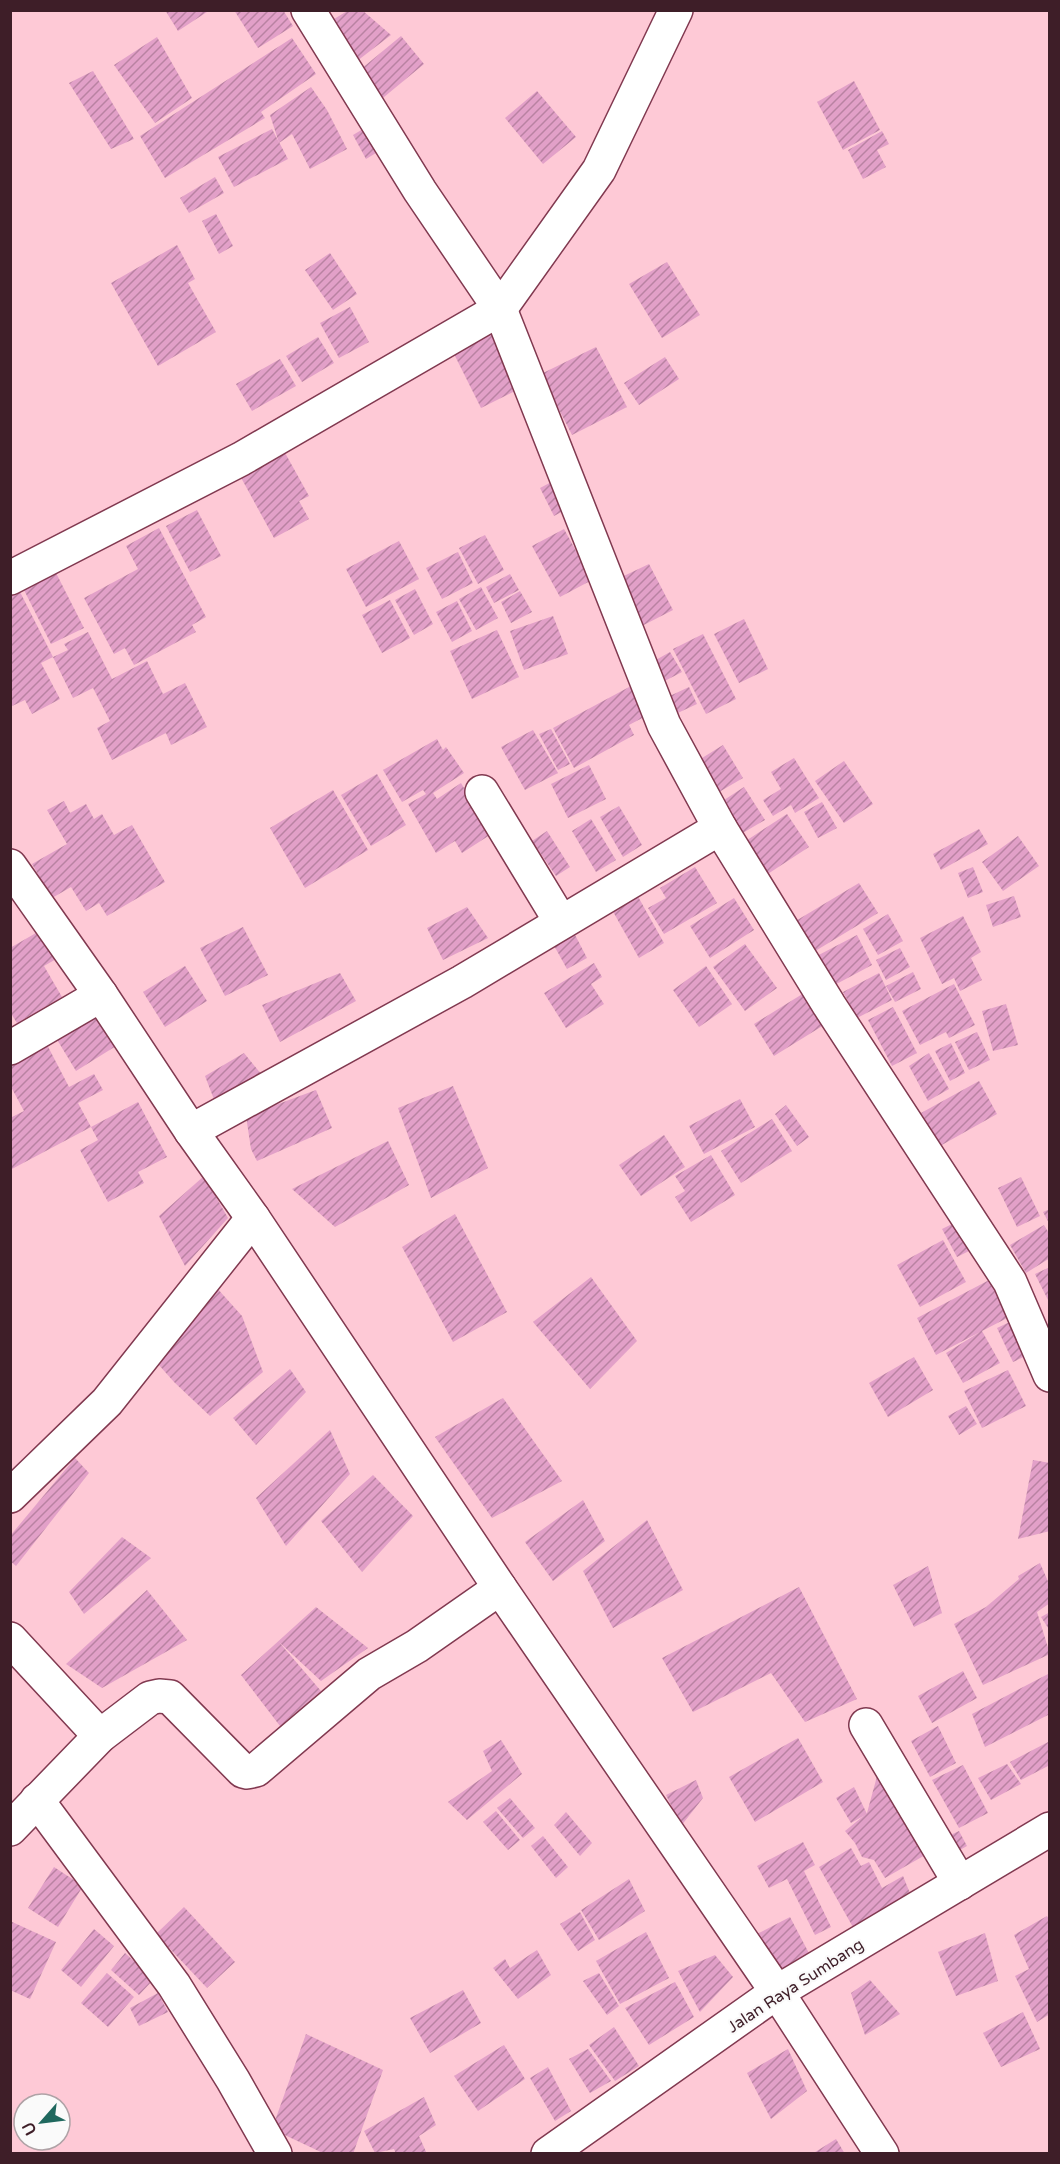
<svg xmlns="http://www.w3.org/2000/svg" width="1060" height="2164" font-family="'Varela Round',sans-serif">
  <defs>
    <pattern id="building-hatch" width="6" height="6" patternUnits="userSpaceOnUse" patternTransform="scale(1.5)"><rect width="6" height="6" fill="#e2a0c8"/><path d="M-1 1l2-2M0 6l6-6M5 7l2-2" fill="none" stroke="#b982a2"/></pattern>
  </defs>
  <rect width="100%" height="100%" fill="#fec9d6"/>
  <g fill="url(#building-hatch)">
    <polygon points="165,10 210,10 178,31"/>
    <polygon points="234,10 283,10 293,26 258,48"/>
    <polygon points="349,10 362,10 391,35 357,61 329,22"/>
    <polygon points="401,36 424,64 378,102 355,74"/>
    <polygon points="157,37 192,98 155,123 114,65"/>
    <polygon points="292,38 316,74 261,112 265,118 165,178 140,136"/>
    <polygon points="93,71 134,139 111,149 69,83"/>
    <polygon points="854,81 880,130 843,150 817,102"/>
    <polygon points="311,87 327,110 347,149 310,169 292,134 279,143 270,115"/>
    <polygon points="537,91 576,137 543,164 505,118"/>
    <polygon points="272,129 288,159 234,187 218,157"/>
    <polygon points="363,129 376,153 366,159 353,135"/>
    <polygon points="882,131 889,144 877,150 886,167 863,179 848,150"/>
    <polygon points="215,177 224,193 189,213 180,198"/>
    <polygon points="216,214 233,246 219,254 202,221"/>
    <polygon points="177,245 195,279 188,283 216,332 158,366 111,283"/>
    <polygon points="330,253 357,294 333,310 305,270"/>
    <polygon points="667,262 700,315 662,338 629,284"/>
    <polygon points="350,307 369,342 339,358 320,323"/>
    <polygon points="491,329 521,388 481,408 451,348"/>
    <polygon points="318,337 334,363 302,382 286,356"/>
    <polygon points="596,347 627,407 572,435 541,374"/>
    <polygon points="665,357 679,379 639,405 624,383"/>
    <polygon points="280,359 296,386 252,411 236,384"/>
    <polygon points="284,451 309,496 299,501 309,519 274,538 239,474"/>
    <polygon points="559,478 569,508 554,516 540,488"/>
    <polygon points="197,510 221,556 190,572 166,526"/>
    <polygon points="159,528 206,617 192,625 196,632 134,665 125,648 114,654 84,598 138,569 126,546"/>
    <polygon points="564,529 592,580 560,597 532,546"/>
    <polygon points="485,535 504,570 478,584 459,548"/>
    <polygon points="399,541 419,579 366,607 346,569"/>
    <polygon points="458,552 473,583 442,599 426,568"/>
    <polygon points="649,564 673,610 632,631 609,583"/>
    <polygon points="52,565 84,628 51,644 20,582"/>
    <polygon points="510,574 519,590 494,603 486,587"/>
    <polygon points="17,586 53,657 41,663 60,699 32,714 25,700 10,707 10,590"/>
    <polygon points="481,587 498,618 476,630 459,599"/>
    <polygon points="415,589 433,624 414,635 395,600"/>
    <polygon points="520,591 532,612 511,623 501,602"/>
    <polygon points="390,600 410,638 382,653 362,615"/>
    <polygon points="457,601 472,631 452,642 436,612"/>
    <polygon points="553,616 568,654 524,670 510,631"/>
    <polygon points="744,619 768,669 739,683 714,634"/>
    <polygon points="497,630 519,677 472,699 450,651"/>
    <polygon points="88,632 112,679 147,661 163,694 185,683 207,727 171,745 166,733 112,760 97,728 110,721 93,688 73,698 53,657 68,650 64,644"/>
    <polygon points="703,634 736,699 706,714 673,649"/>
    <polygon points="670,652 682,672 655,686 645,666"/>
    <polygon points="631,686 646,716 629,725 634,735 574,768 553,728"/>
    <polygon points="689,687 697,704 667,718 659,701"/>
    <polygon points="551,729 570,764 558,770 539,734"/>
    <polygon points="533,730 558,773 525,790 501,747"/>
    <polygon points="437,739 443,750 446,747 464,773 433,793 437,799 461,783 464,788 473,783 493,833 462,853 455,841 436,853 408,804 426,794 423,790 402,802 383,770"/>
    <polygon points="723,745 743,778 714,795 694,763"/>
    <polygon points="794,758 819,798 795,813 791,805 773,816 763,800 781,789 771,772"/>
    <polygon points="844,761 873,804 844,823 815,781"/>
    <polygon points="589,765 606,799 568,818 551,784"/>
    <polygon points="377,774 406,825 371,846 341,795"/>
    <polygon points="744,787 765,820 741,834 721,802"/>
    <polygon points="333,790 368,850 305,888 270,828"/>
    <polygon points="64,801 70,813 86,804 94,819 102,814 114,835 132,825 165,882 107,916 99,903 86,911 71,887 52,898 32,864 67,844 47,810"/>
    <polygon points="822,802 837,828 818,838 804,812"/>
    <polygon points="619,806 642,845 623,857 600,817"/>
    <polygon points="787,814 809,847 760,879 738,846"/>
    <polygon points="591,819 616,860 596,872 572,831"/>
    <polygon points="979,829 988,844 941,870 933,854"/>
    <polygon points="547,831 570,867 556,876 532,841"/>
    <polygon points="1018,836 1039,866 1003,891 982,862"/>
    <polygon points="695,867 717,903 664,934 648,908 666,898 660,888"/>
    <polygon points="973,867 983,892 968,898 958,873"/>
    <polygon points="859,883 878,913 812,953 794,922"/>
    <polygon points="636,893 664,943 639,958 611,908"/>
    <polygon points="1014,896 1021,917 993,927 986,905"/>
    <polygon points="734,898 754,930 710,958 690,926"/>
    <polygon points="467,907 488,938 443,960 427,928"/>
    <polygon points="888,914 903,941 878,955 863,929"/>
    <polygon points="963,916 981,952 971,958 982,980 960,991 954,978 942,984 920,938"/>
    <polygon points="48,926 65,954 44,966 62,997 17,1023 10,1012 10,948"/>
    <polygon points="243,927 268,975 225,996 200,948"/>
    <polygon points="573,931 587,958 567,969 552,942"/>
    <polygon points="857,935 872,965 829,988 813,958"/>
    <polygon points="745,944 777,988 745,1011 713,967"/>
    <polygon points="900,948 910,967 886,980 876,960"/>
    <polygon points="594,963 602,977 591,984 604,1004 566,1028 544,993"/>
    <polygon points="185,966 207,1001 165,1027 143,992"/>
    <polygon points="706,966 732,1004 699,1027 673,990"/>
    <polygon points="913,972 921,989 895,1002 886,986"/>
    <polygon points="340,973 356,1001 280,1042 262,1005"/>
    <polygon points="879,973 892,1000 857,1018 843,992"/>
    <polygon points="954,984 975,1025 949,1038 946,1032 920,1045 902,1011"/>
    <polygon points="804,993 824,1025 774,1056 754,1024"/>
    <polygon points="90,1004 116,1046 76,1071 50,1028"/>
    <polygon points="1006,1004 1018,1045 993,1051 982,1011"/>
    <polygon points="893,1007 917,1053 892,1066 868,1020"/>
    <polygon points="977,1032 990,1060 969,1070 955,1042"/>
    <polygon points="43,1037 69,1087 94,1074 103,1090 78,1103 91,1127 10,1170 10,1118 24,1111 10,1085 10,1054"/>
    <polygon points="951,1043 965,1073 950,1081 935,1051"/>
    <polygon points="244,1053 262,1075 215,1102 205,1076"/>
    <polygon points="929,1053 949,1089 928,1101 909,1066"/>
    <polygon points="979,1081 997,1114 940,1146 921,1113"/>
    <polygon points="453,1086 488,1168 431,1198 398,1108"/>
    <polygon points="316,1090 332,1128 257,1161 251,1149 246,1116"/>
    <polygon points="740,1099 755,1127 704,1154 689,1126"/>
    <polygon points="138,1102 167,1157 138,1172 144,1183 108,1202 80,1150 98,1140 91,1127"/>
    <polygon points="786,1105 809,1137 797,1146 775,1114"/>
    <polygon points="772,1119 792,1151 741,1183 721,1151"/>
    <polygon points="664,1135 685,1167 641,1196 619,1165"/>
    <polygon points="388,1141 409,1185 335,1227 292,1189"/>
    <polygon points="711,1155 735,1195 691,1222 675,1197 685,1191 675,1176"/>
    <polygon points="204,1176 228,1218 185,1266 159,1216"/>
    <polygon points="1021,1177 1040,1216 1017,1227 998,1188"/>
    <polygon points="1050,1209 1050,1225 1043,1212"/>
    <polygon points="455,1214 507,1312 453,1342 402,1247"/>
    <polygon points="958,1221 973,1249 957,1257 942,1229"/>
    <polygon points="1044,1225 1050,1235 1050,1258 1026,1273 1010,1245"/>
    <polygon points="943,1240 966,1282 920,1307 897,1265"/>
    <polygon points="1050,1267 1050,1304 1035,1274"/>
    <polygon points="591,1277 637,1341 590,1389 533,1322"/>
    <polygon points="993,1278 1013,1315 982,1331 1000,1363 963,1383 946,1353 980,1332 936,1355 917,1318"/>
    <polygon points="216,1287 242,1316 263,1372 210,1416 174,1382 158,1364"/>
    <polygon points="1016,1319 1032,1353 1013,1362 997,1328"/>
    <polygon points="914,1357 933,1390 888,1417 869,1383"/>
    <polygon points="290,1369 306,1392 256,1445 233,1418"/>
    <polygon points="1008,1370 1026,1406 982,1428 964,1391"/>
    <polygon points="503,1398 562,1481 492,1518 435,1437"/>
    <polygon points="966,1406 977,1424 959,1435 948,1416"/>
    <polygon points="330,1430 350,1474 286,1546 256,1498"/>
    <polygon points="75,1458 89,1473 16,1566 10,1561 10,1536"/>
    <polygon points="1033,1460 1050,1463 1050,1531 1018,1539"/>
    <polygon points="373,1475 413,1516 362,1572 321,1521"/>
    <polygon points="583,1500 605,1541 553,1581 525,1542"/>
    <polygon points="647,1520 683,1590 613,1628 583,1571"/>
    <polygon points="122,1537 151,1558 84,1614 69,1592"/>
    <polygon points="1040,1563 1050,1586 1050,1603 1037,1612 1050,1654 983,1685 954,1624 986,1607 1019,1579 1018,1576"/>
    <polygon points="928,1566 942,1613 914,1627 893,1585"/>
    <polygon points="799,1587 857,1699 805,1722 771,1673 693,1712 662,1658"/>
    <polygon points="147,1590 187,1640 102,1688 66,1664"/>
    <polygon points="316,1607 368,1648 321,1681 279,1642 321,1691 280,1726 241,1675"/>
    <polygon points="1050,1612 1050,1631 1041,1617"/>
    <polygon points="963,1671 977,1698 932,1723 918,1696"/>
    <polygon points="1050,1673 1050,1714 985,1747 972,1714"/>
    <polygon points="938,1726 956,1763 930,1777 911,1741"/>
    <polygon points="798,1738 823,1782 755,1822 729,1777"/>
    <polygon points="501,1740 522,1774 467,1820 448,1802 492,1771 483,1751"/>
    <polygon points="1050,1741 1050,1765 1021,1780 1010,1762"/>
    <polygon points="1007,1764 1021,1784 991,1800 978,1778"/>
    <polygon points="963,1765 988,1813 959,1828 932,1780"/>
    <polygon points="879,1769 927,1854 885,1878 874,1860 862,1857 855,1843 845,1831 867,1813"/>
    <polygon points="696,1780 703,1798 681,1826 666,1795"/>
    <polygon points="854,1787 867,1814 851,1823 836,1798"/>
    <polygon points="510,1798 535,1828 523,1838 497,1808"/>
    <polygon points="496,1811 520,1840 508,1850 483,1822"/>
    <polygon points="566,1812 592,1843 580,1856 554,1825"/>
    <polygon points="959,1831 967,1846 949,1856 940,1840"/>
    <polygon points="543,1836 568,1867 556,1878 531,1846"/>
    <polygon points="803,1842 815,1865 804,1871 831,1927 815,1935 787,1879 769,1888 757,1866"/>
    <polygon points="851,1848 861,1866 869,1862 882,1888 903,1876 912,1898 854,1929 819,1867"/>
    <polygon points="54,1867 83,1886 58,1927 28,1908"/>
    <polygon points="629,1879 645,1911 599,1940 581,1910"/>
    <polygon points="184,1907 235,1962 207,1988 156,1934"/>
    <polygon points="580,1912 595,1940 578,1951 560,1924"/>
    <polygon points="1047,1916 1050,1921 1050,2014 1037,2022 1015,1976 1029,1969 1014,1935"/>
    <polygon points="790,1917 811,1957 779,1973 757,1934"/>
    <polygon points="10,1921 56,1942 30,1999 10,1990"/>
    <polygon points="94,1929 114,1946 81,1987 61,1970"/>
    <polygon points="646,1932 669,1978 620,2004 596,1961"/>
    <polygon points="985,1933 998,1981 956,1996 938,1952"/>
    <polygon points="537,1950 551,1975 518,1999 493,1968 505,1959 510,1968"/>
    <polygon points="125,1953 154,1979 139,1995 111,1970"/>
    <polygon points="715,1955 733,1977 700,2012 678,1971"/>
    <polygon points="107,1973 134,1997 108,2027 81,2003"/>
    <polygon points="599,1973 619,2006 607,2015 583,1981"/>
    <polygon points="870,1980 900,2014 865,2035 851,1993"/>
    <polygon points="675,1982 694,2017 649,2045 625,2008"/>
    <polygon points="463,1990 481,2023 430,2053 410,2018"/>
    <polygon points="158,1993 168,2012 139,2026 130,2008"/>
    <polygon points="1023,2012 1040,2049 1001,2067 983,2033"/>
    <polygon points="614,2027 639,2066 615,2081 589,2045"/>
    <polygon points="306,2034 383,2070 353,2154 325,2154 272,2129"/>
    <polygon points="504,2045 525,2079 478,2111 454,2076"/>
    <polygon points="588,2049 611,2081 590,2093 569,2059"/>
    <polygon points="788,2049 807,2091 771,2119 747,2073"/>
    <polygon points="548,2067 571,2111 555,2121 530,2078"/>
    <polygon points="424,2097 436,2125 419,2136 427,2154 396,2154 394,2149 375,2153 364,2131"/>
    <polygon points="836,2139 845,2154 812,2154"/>
  </g>
  <g fill="none" stroke-linecap="round" stroke-linejoin="round">
    <defs>
      <g id="street">
        <polyline points="308,10 420,191 500,309 664,725 720,828 829,1005 1010,1282 1050,1375"/>
        <polyline points="10,578 241,459 500,309 599,170 676,10"/>
        <polyline points="482,792 561,922"/>
        <polyline points="10,866 101,995 191,1131 253,1218 500,1588 777,1992 882,2154"/>
        <polyline points="10,1048 101,995"/>
        <polyline points="191,1131 462,982 720,828"/>
        <polyline points="10,1496 107,1402 253,1218"/>
        <polyline points="10,1639 100,1736"/>
        <polyline points="866,1725 960,1883"/>
        <polyline points="37,1800 174,1985 233,2080 275,2154"/>
        <polyline points="10,1829 100,1736 150,1698 159,1696 170,1697 243,1771 247,1772 256,1770 369,1674 417,1646 500,1588"/>
      </g>
      <polyline id="secondary" points="548,2154 777,1992 1050,1829"/>
    </defs>
    <use href="#street" stroke="#813950" stroke-width="36"/>
    <use href="#secondary" stroke="#813950" stroke-width="36"/>
    <use href="#street" stroke="#fff" stroke-width="33"/>
    <use href="#secondary" stroke="#fff" stroke-width="33"/>
  </g>
  <g text-anchor="middle" stroke-width="4.5" stroke-linejoin="round" paint-order="stroke">
    <g font-size="16" fill="#3e1e28" stroke="#fafafa">
      <text transform="translate(795 1985) rotate(-33)" y="6">Jalan Raya Sumbang</text>
    </g>
  </g>
  <rect width="1060" height="2164" fill="none" stroke="#3e1e28" stroke-width="24"/>
  <g transform="translate(42 2122) rotate(242)"><circle r="28" fill="#fafafa" stroke="#afa2a6" stroke-width="1.5"/>
  <path d="M0-4.5L10 22L0 15L-10 22Z" fill="#1f685e"/>
  <text y="-9" font-size="16" font-weight="bold" text-anchor="middle" fill="#3e1e28">U</text>
  </g>
</svg>
